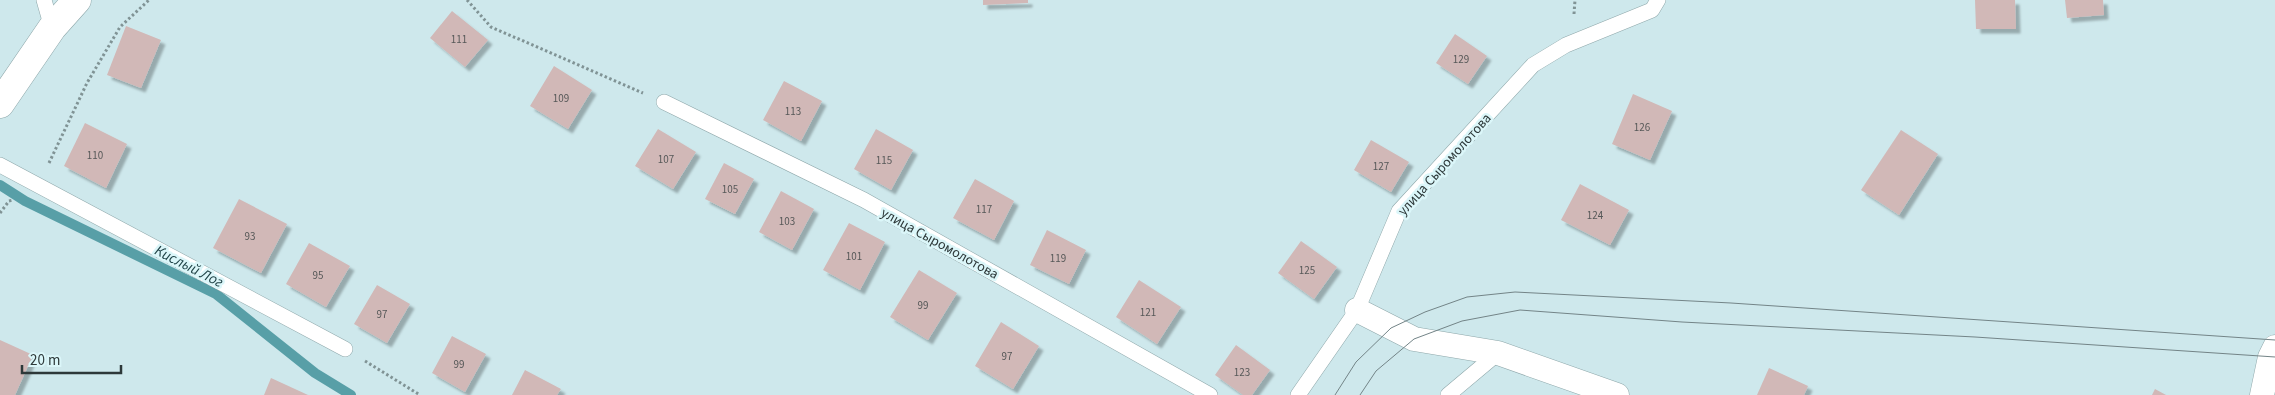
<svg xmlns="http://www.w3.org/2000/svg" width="2275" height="395" font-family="'Source Sans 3',sans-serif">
  <defs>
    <filter id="shadow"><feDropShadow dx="4.5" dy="4.5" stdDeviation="1" flood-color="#0004"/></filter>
  </defs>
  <rect width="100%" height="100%" fill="#cee8ec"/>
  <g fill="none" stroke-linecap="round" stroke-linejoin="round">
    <polyline stroke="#589fa7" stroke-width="10" points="0,185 25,201 216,294 315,373 351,395"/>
  </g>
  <g fill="#d1b8b7" filter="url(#shadow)">
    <polygon points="983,0 1028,0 1028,3 983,5"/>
    <polygon points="1975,0 2015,0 2016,29 1976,29"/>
    <polygon points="2065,0 2103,0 2104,15 2067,18"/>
    <polygon points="452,11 488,40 465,67 430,38"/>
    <polygon points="126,26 161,40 141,88 107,75"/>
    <polygon points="1455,34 1487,56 1468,84 1436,63"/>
    <polygon points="554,66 592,90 568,129 530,106"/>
    <polygon points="784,81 822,101 801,141 763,120"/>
    <polygon points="1633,94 1672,111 1650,160 1612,144"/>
    <polygon points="85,123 127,144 106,188 64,166"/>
    <polygon points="658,129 696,152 673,189 635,166"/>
    <polygon points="876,129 913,150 891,190 854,169"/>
    <polygon points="1901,130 1938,154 1899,215 1861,190"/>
    <polygon points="1371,140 1409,162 1391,192 1354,170"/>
    <polygon points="724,163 754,179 735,214 705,199"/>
    <polygon points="975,179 1014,201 994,240 953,218"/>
    <polygon points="1580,184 1629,210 1610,245 1561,220"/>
    <polygon points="781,191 814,209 792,250 759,232"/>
    <polygon points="239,199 287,224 261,273 213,248"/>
    <polygon points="849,223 885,242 860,290 823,270"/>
    <polygon points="1047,230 1086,250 1069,284 1030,265"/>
    <polygon points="1301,241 1337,267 1314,299 1278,273"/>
    <polygon points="309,243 350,266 326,307 286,284"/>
    <polygon points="919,270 957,293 928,340 890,317"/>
    <polygon points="1139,280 1181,307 1157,344 1116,317"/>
    <polygon points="377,285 410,304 387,343 354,324"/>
    <polygon points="1001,322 1039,346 1013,389 975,366"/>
    <polygon points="452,336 486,354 465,392 432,373"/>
    <polygon points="0,340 33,355 15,395 0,395"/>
    <polygon points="1236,345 1270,370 1252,395 1243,395 1215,375"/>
    <polygon points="1769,368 1808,386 1804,395 1757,395"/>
    <polygon points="525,370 561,389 557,395 512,395"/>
    <polygon points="271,378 308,395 264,395"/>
    <polygon points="2155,389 2166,395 2152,395"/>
  </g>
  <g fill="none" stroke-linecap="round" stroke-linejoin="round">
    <defs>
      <g id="service">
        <polyline points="44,0 52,28"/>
        <polyline points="664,102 864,200 1210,395"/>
        <polyline points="0,165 345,349"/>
        <polyline points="1298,395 1357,310 1399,211 1533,65 1566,45 1652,10 1658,0"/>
        <polyline points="1448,395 1498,353"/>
      </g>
      <g id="pedestrian">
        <polyline points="1357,310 1414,339 1498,353 1617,395"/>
        <polyline points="2262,395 2270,357 2275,347"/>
      </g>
      <polyline id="secondary" points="0,104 52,28 77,0"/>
    </defs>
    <use href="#service" stroke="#8ea7aa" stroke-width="16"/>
    <use href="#pedestrian" stroke="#8ea7aa" stroke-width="25"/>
    <use href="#secondary" stroke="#8ea7aa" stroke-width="29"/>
    <g stroke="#809395" stroke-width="3" stroke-dasharray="2.5 2.5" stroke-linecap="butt">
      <polyline points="467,0 491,27 643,93"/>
      <polyline points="1574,14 1575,0"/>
      <polyline points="49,163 87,83 120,27 149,0"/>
      <polyline points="0,213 9,201 13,200"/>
      <polyline points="365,361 420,395"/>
    </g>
    <use href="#service" stroke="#fff" stroke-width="15"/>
    <use href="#pedestrian" stroke="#fff" stroke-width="24"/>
    <use href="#secondary" stroke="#fff" stroke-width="28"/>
    <g stroke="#738487" stroke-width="1">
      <polyline points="1335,395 1356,362 1391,328 1425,312 1467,297 1515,292 1731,303 2275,340"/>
      <polyline points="1360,395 1376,371 1414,339 1462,321 1520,310 1682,322 1975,337 2275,357"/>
    </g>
  </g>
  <g text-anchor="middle" stroke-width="5" stroke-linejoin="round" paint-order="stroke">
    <g font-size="11" fill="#565858">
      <text x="459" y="43">111</text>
      <text x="1461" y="63">129</text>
      <text x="561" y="102">109</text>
      <text x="793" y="115">113</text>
      <text x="1642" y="131">126</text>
      <text x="95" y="159">110</text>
      <text x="666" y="163">107</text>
      <text x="884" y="164">115</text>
      <text x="1381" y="170">127</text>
      <text x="730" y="193">105</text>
      <text x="984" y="213">117</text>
      <text x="1595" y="219">124</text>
      <text x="787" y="225">103</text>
      <text x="250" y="240">93</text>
      <text x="854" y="260">101</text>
      <text x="1058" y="262">119</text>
      <text x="1307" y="274">125</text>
      <text x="318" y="279">95</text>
      <text x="923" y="309">99</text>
      <text x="1148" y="316">121</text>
      <text x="382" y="318">97</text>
      <text x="1007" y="360">97</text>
      <text x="459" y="368">99</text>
      <text x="1242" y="376">123</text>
    </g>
    <g font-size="14" fill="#2d3839" stroke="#dbf6f9">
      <text transform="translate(1444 164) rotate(-48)" y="5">улица Сыромолотова</text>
      <text transform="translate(940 243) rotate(29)" y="5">улица Сыромолотова</text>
    </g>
    <g font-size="15" font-style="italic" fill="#1e4145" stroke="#dbf6f9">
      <text transform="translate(189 266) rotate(27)" y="5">Кислый Лог</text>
    </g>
  </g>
  <path d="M22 365v8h99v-8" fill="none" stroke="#2d3839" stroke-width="2.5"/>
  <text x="30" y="365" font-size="15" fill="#2d3839" stroke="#dbf6f9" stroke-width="4" paint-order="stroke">20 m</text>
</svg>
